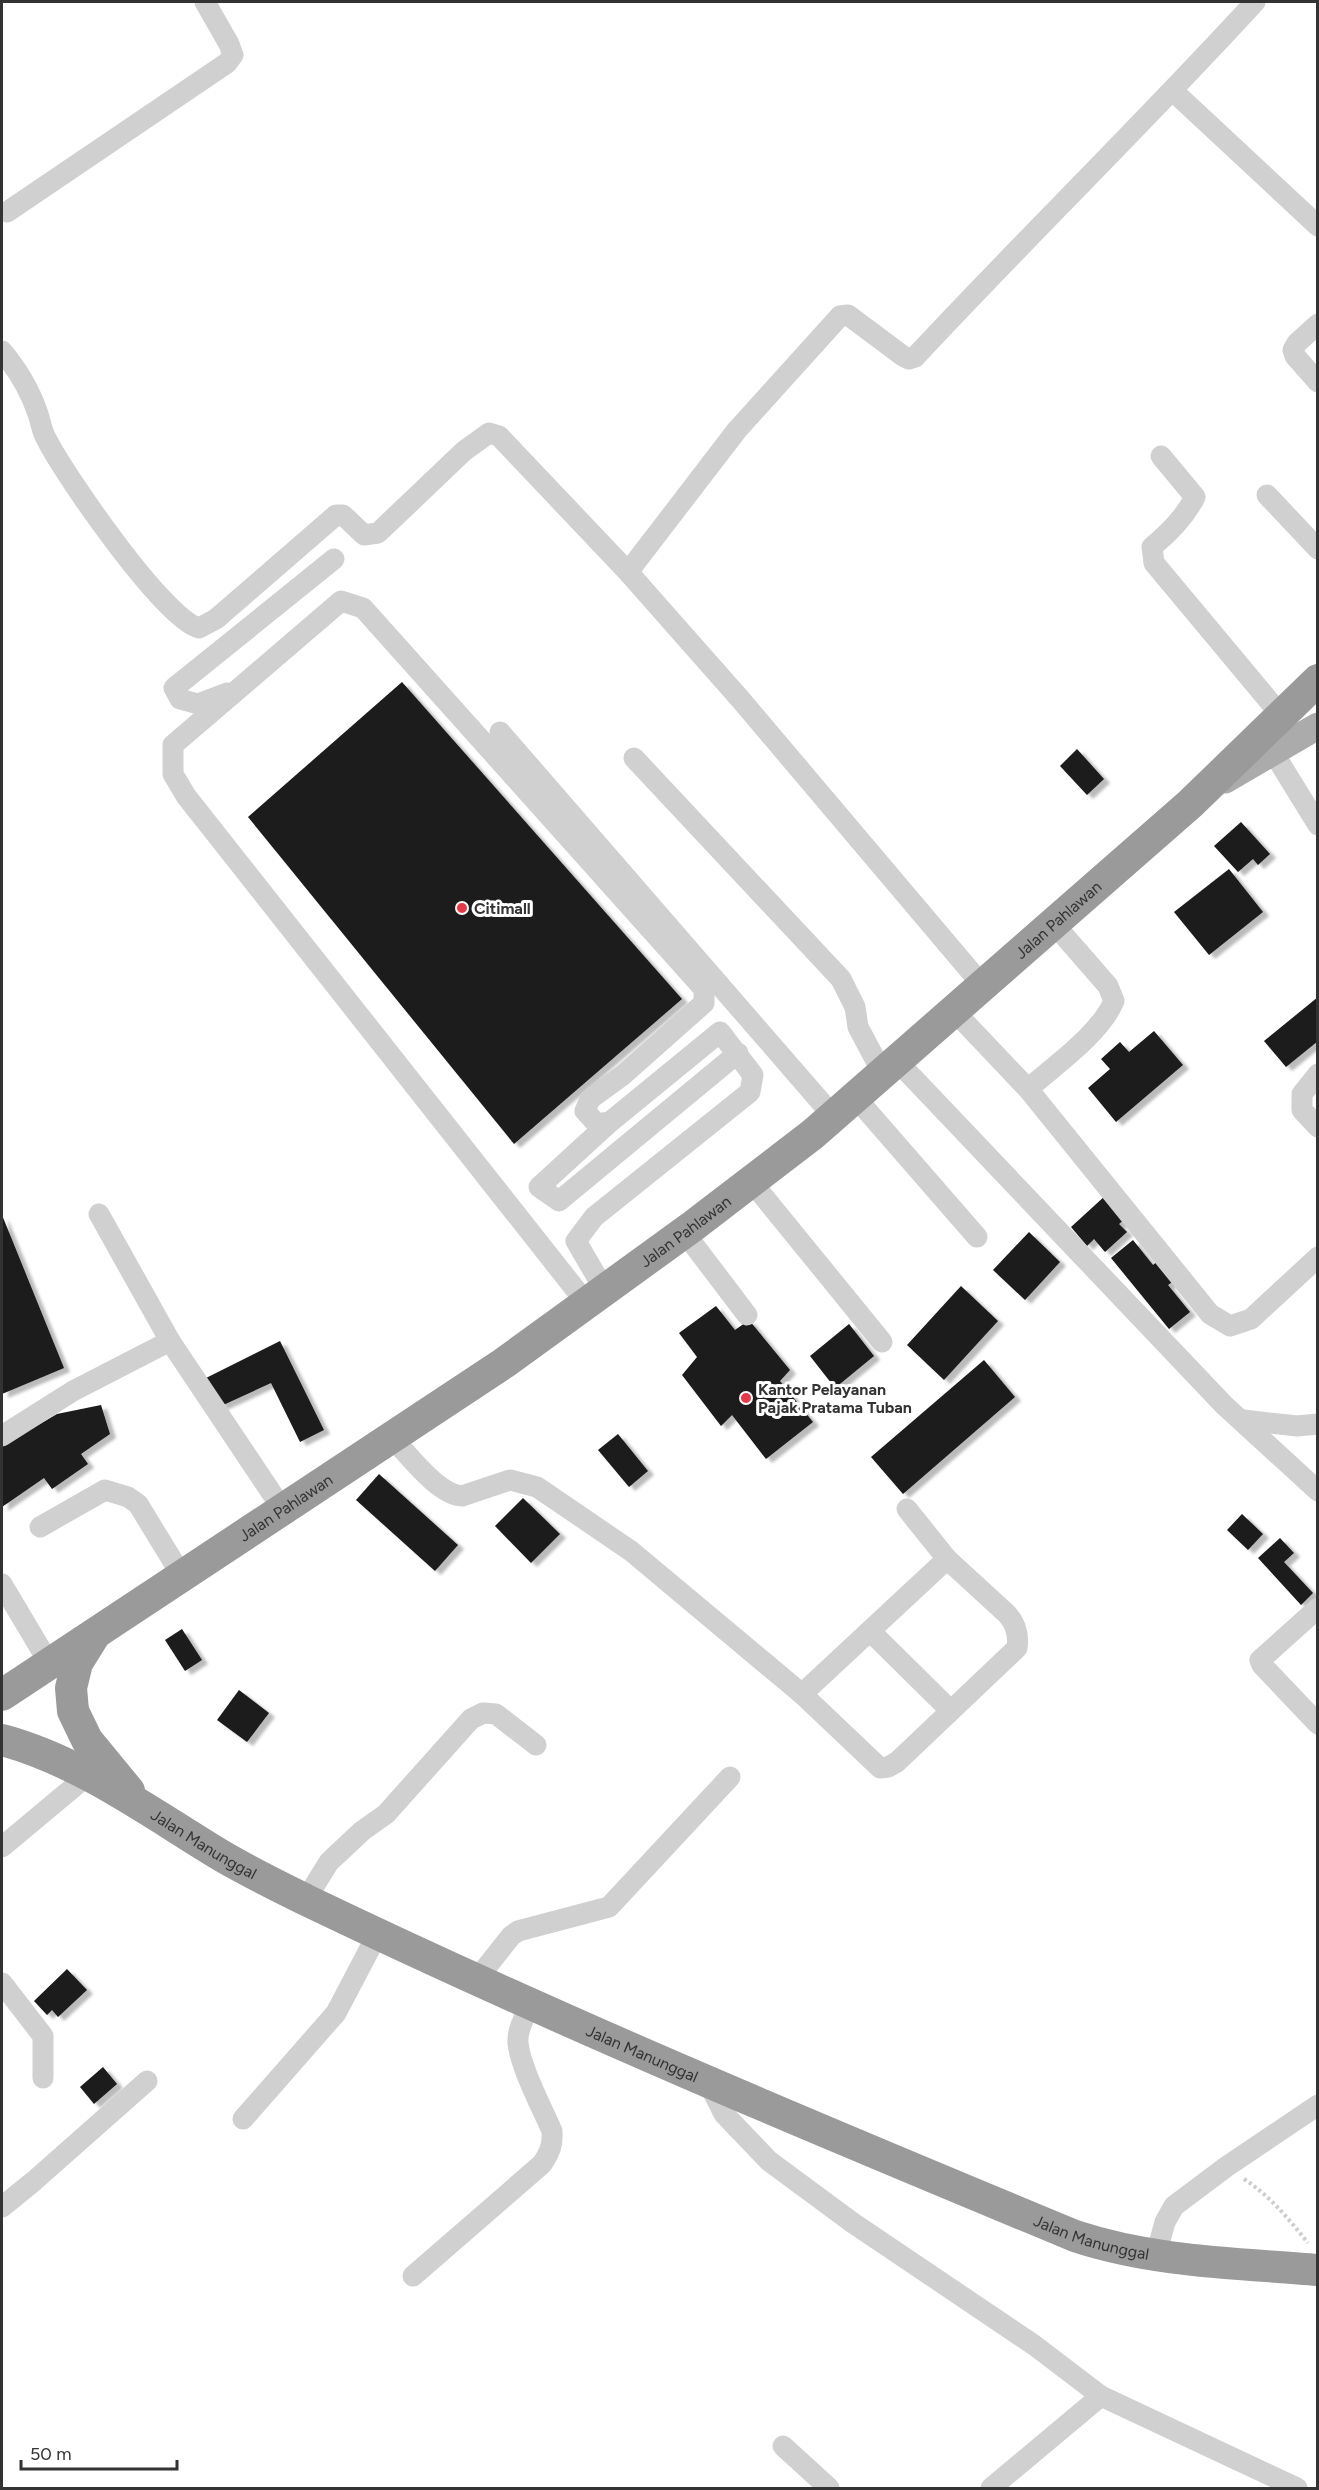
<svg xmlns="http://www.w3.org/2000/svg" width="1319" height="2490" font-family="Figtree,sans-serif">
  <defs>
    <filter id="shadow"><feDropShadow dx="6" dy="4" stdDeviation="1.5" flood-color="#0004"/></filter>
  </defs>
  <rect width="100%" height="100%" fill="#fff"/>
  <g fill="#1a1a1a" filter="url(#shadow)">
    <polygon points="402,682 682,999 514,1144 248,817"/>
    <polygon points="1077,749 1104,779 1087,795 1060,766"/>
    <polygon points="1241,822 1270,854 1258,865 1253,859 1238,872 1214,846"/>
    <polygon points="1229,869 1263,912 1209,955 1174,912"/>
    <polygon points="1318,997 1318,1041 1286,1067 1264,1041"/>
    <polygon points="1154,1031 1183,1065 1116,1122 1088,1088 1110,1069 1101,1059 1120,1042 1129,1052"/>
    <polygon points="1106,1195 1126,1218 1119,1224 1127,1232 1105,1252 1094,1239 1087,1246 1071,1227"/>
    <polygon points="2,1215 64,1368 2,1394"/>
    <polygon points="1029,1232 1060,1262 1025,1300 993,1270"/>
    <polygon points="1133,1240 1153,1265 1159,1260 1175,1280 1168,1285 1190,1312 1169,1329 1111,1258"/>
    <polygon points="961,1286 998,1321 944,1380 907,1345"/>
    <polygon points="716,1306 735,1330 749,1320 790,1370 780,1381 813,1422 766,1459 732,1415 721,1426 682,1375 697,1357 679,1333"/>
    <polygon points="849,1324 874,1356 835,1388 810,1356"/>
    <polygon points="280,1341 324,1430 300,1442 271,1383 221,1406 206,1378"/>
    <polygon points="984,1360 1015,1397 903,1494 871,1457"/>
    <polygon points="101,1405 110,1434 81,1454 88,1464 52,1489 44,1478 2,1507 2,1446 57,1414"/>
    <polygon points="618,1434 648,1471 629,1487 598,1450"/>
    <polygon points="379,1474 458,1545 435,1571 356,1500"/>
    <polygon points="523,1498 560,1534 531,1563 495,1526"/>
    <polygon points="1242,1514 1263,1534 1248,1550 1227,1530"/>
    <polygon points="1280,1538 1294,1553 1284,1562 1313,1593 1301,1605 1258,1558"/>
    <polygon points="182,1629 202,1660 185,1671 165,1640"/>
    <polygon points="239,1690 269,1713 247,1742 217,1720"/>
    <polygon points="67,1969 87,1990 58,2017 52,2010 47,2015 34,2001"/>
    <polygon points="103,2067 117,2084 94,2104 80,2087"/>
  </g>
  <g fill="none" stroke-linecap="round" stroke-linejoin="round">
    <path stroke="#cdcdcd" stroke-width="4" stroke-dasharray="3 3" stroke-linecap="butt" d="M1244,2179C1270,2196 1288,2218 1308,2243"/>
    <g stroke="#d0d0d0" stroke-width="21">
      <polyline points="1173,91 1318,226"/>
      <polyline points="7,212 227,63 233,55 229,44 205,2"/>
      <polyline points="1318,324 1297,343 1293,350 1295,356 1318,382"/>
      <path d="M2,351C18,370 30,390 38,414C41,423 42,432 47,440C65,476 165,620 199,628L216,619L336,515H343L364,535L378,533L464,451L489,433L499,436L628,572L741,700L983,986"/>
      <path d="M1161,456L1195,497C1185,517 1169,533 1152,547L1154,563L1280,714"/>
      <polyline points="1267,495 1318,549"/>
      <path d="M628,572L737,430L840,316L848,315L903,356L909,359L915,357C1027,237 1144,123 1255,2"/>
      <polyline points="227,693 198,704 180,699 174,688 334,559"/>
      <polyline points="500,732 834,1117"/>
      <polyline points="1273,752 1318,825"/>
      <polyline points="634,758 841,979 855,1007 858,1027 883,1074"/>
      <polyline points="955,1012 1028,1089 1210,1314 1230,1326 1251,1319 1318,1257"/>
      <polyline points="898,1062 1224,1405 1318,1491"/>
      <polyline points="1318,1074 1302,1094 1302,1110 1318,1127"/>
      <path d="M1028,1089C1055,1065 1100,1034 1114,1001L1108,986L1054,924"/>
      <polyline points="856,1098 977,1237"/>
      <polyline points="751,1181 882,1342"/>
      <polyline points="99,1214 170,1341 283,1510"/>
      <polyline points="684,1232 747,1315"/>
      <polyline points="605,1291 576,1241 594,1217 750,1092 753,1075 720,1032 610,1122 539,1187 559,1201 738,1053"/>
      <polyline points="587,1304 186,796 173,774 173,745 341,601 363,608 704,989 704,1003 623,1075 590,1099 585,1111 597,1124 610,1122"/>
      <polyline points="1243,1420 1297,1426 1318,1424"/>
      <polyline points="2,1436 73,1391 170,1341"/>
      <path d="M392,1438C409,1455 438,1495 462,1496L510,1480L537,1487L631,1551L802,1694L880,1768L888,1767L897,1762L1017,1648C1019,1635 1016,1624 1007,1614L947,1559L907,1509"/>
      <polyline points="40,1527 105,1490 128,1497 138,1504 182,1576"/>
      <polyline points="2,1584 49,1663"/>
      <polyline points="1318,1608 1260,1660 1262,1665 1318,1724"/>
      <polyline points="870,1631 950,1710"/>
      <polyline points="802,1694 947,1559"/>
      <polyline points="2,1847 87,1776"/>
      <polyline points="306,1899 329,1862 362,1831 386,1814 471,1719 483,1713 496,1714 536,1745"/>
      <polyline points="477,1979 511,1936 518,1931 609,1907 730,1777"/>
      <polyline points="2,1983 43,2036 43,2078"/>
      <polyline points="707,2080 724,2114 769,2161 853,2223 1034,2345 1101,2396 1297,2488"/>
      <polyline points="243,2119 336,2013 378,1933"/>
      <polyline points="2,2207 34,2181 147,2081"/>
      <polyline points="1156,2255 1165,2222 1174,2206 1226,2167 1318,2105"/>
      <path d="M413,2276L542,2164C550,2152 553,2145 552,2131C542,2108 520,2066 518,2043C517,2029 525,2016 532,2003"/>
      <polyline points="783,2446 829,2488"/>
      <polyline points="991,2488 1101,2396"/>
    </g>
    <polyline stroke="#ababab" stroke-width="27" points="1225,780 1318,726"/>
    <g stroke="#9a9a9a" stroke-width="32">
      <polyline points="95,1634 77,1663 71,1688 73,1711 87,1740 129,1791"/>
      <path id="s1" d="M2,1695L504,1363L693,1226L813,1134L1190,804L1318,680"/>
      <path id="s2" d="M2,1740C80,1761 148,1811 217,1853C245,1870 276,1885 306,1900C558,2021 817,2129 1075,2236C1153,2262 1236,2263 1318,2270"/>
    </g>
  </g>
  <g fill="#e63946" stroke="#fff" stroke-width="2">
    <circle cx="462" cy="908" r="6"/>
    <circle cx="746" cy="1398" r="6"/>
  </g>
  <g text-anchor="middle" stroke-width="6" stroke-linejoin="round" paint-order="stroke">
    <g font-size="16" font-weight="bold" fill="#333" stroke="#fff" text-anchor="start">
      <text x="474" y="914">Citimall</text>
      <text x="758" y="1395">Kantor Pelayanan<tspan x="758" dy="18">Pajak Pratama Tuban</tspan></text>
    </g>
    <g font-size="16" fill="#333" stroke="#fff">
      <text dy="6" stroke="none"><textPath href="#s1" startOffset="1312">Jalan Pahlawan</textPath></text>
      <text dy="6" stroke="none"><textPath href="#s1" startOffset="826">Jalan Pahlawan</textPath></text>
      <text dy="6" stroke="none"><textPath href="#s1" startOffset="340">Jalan Pahlawan</textPath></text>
      <text dy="6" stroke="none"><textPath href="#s2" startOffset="228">Jalan Manunggal</textPath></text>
      <text dy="6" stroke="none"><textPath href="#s2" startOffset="714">Jalan Manunggal</textPath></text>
      <text dy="6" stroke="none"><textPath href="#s2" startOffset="1200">Jalan Manunggal</textPath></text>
    </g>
  </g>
  <rect width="1319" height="2490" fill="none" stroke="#333333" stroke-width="6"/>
  <path d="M21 2460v9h156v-9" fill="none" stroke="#333333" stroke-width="3"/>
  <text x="30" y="2460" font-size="18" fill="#333333" stroke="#ffffff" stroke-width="4.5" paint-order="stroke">50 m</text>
</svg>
